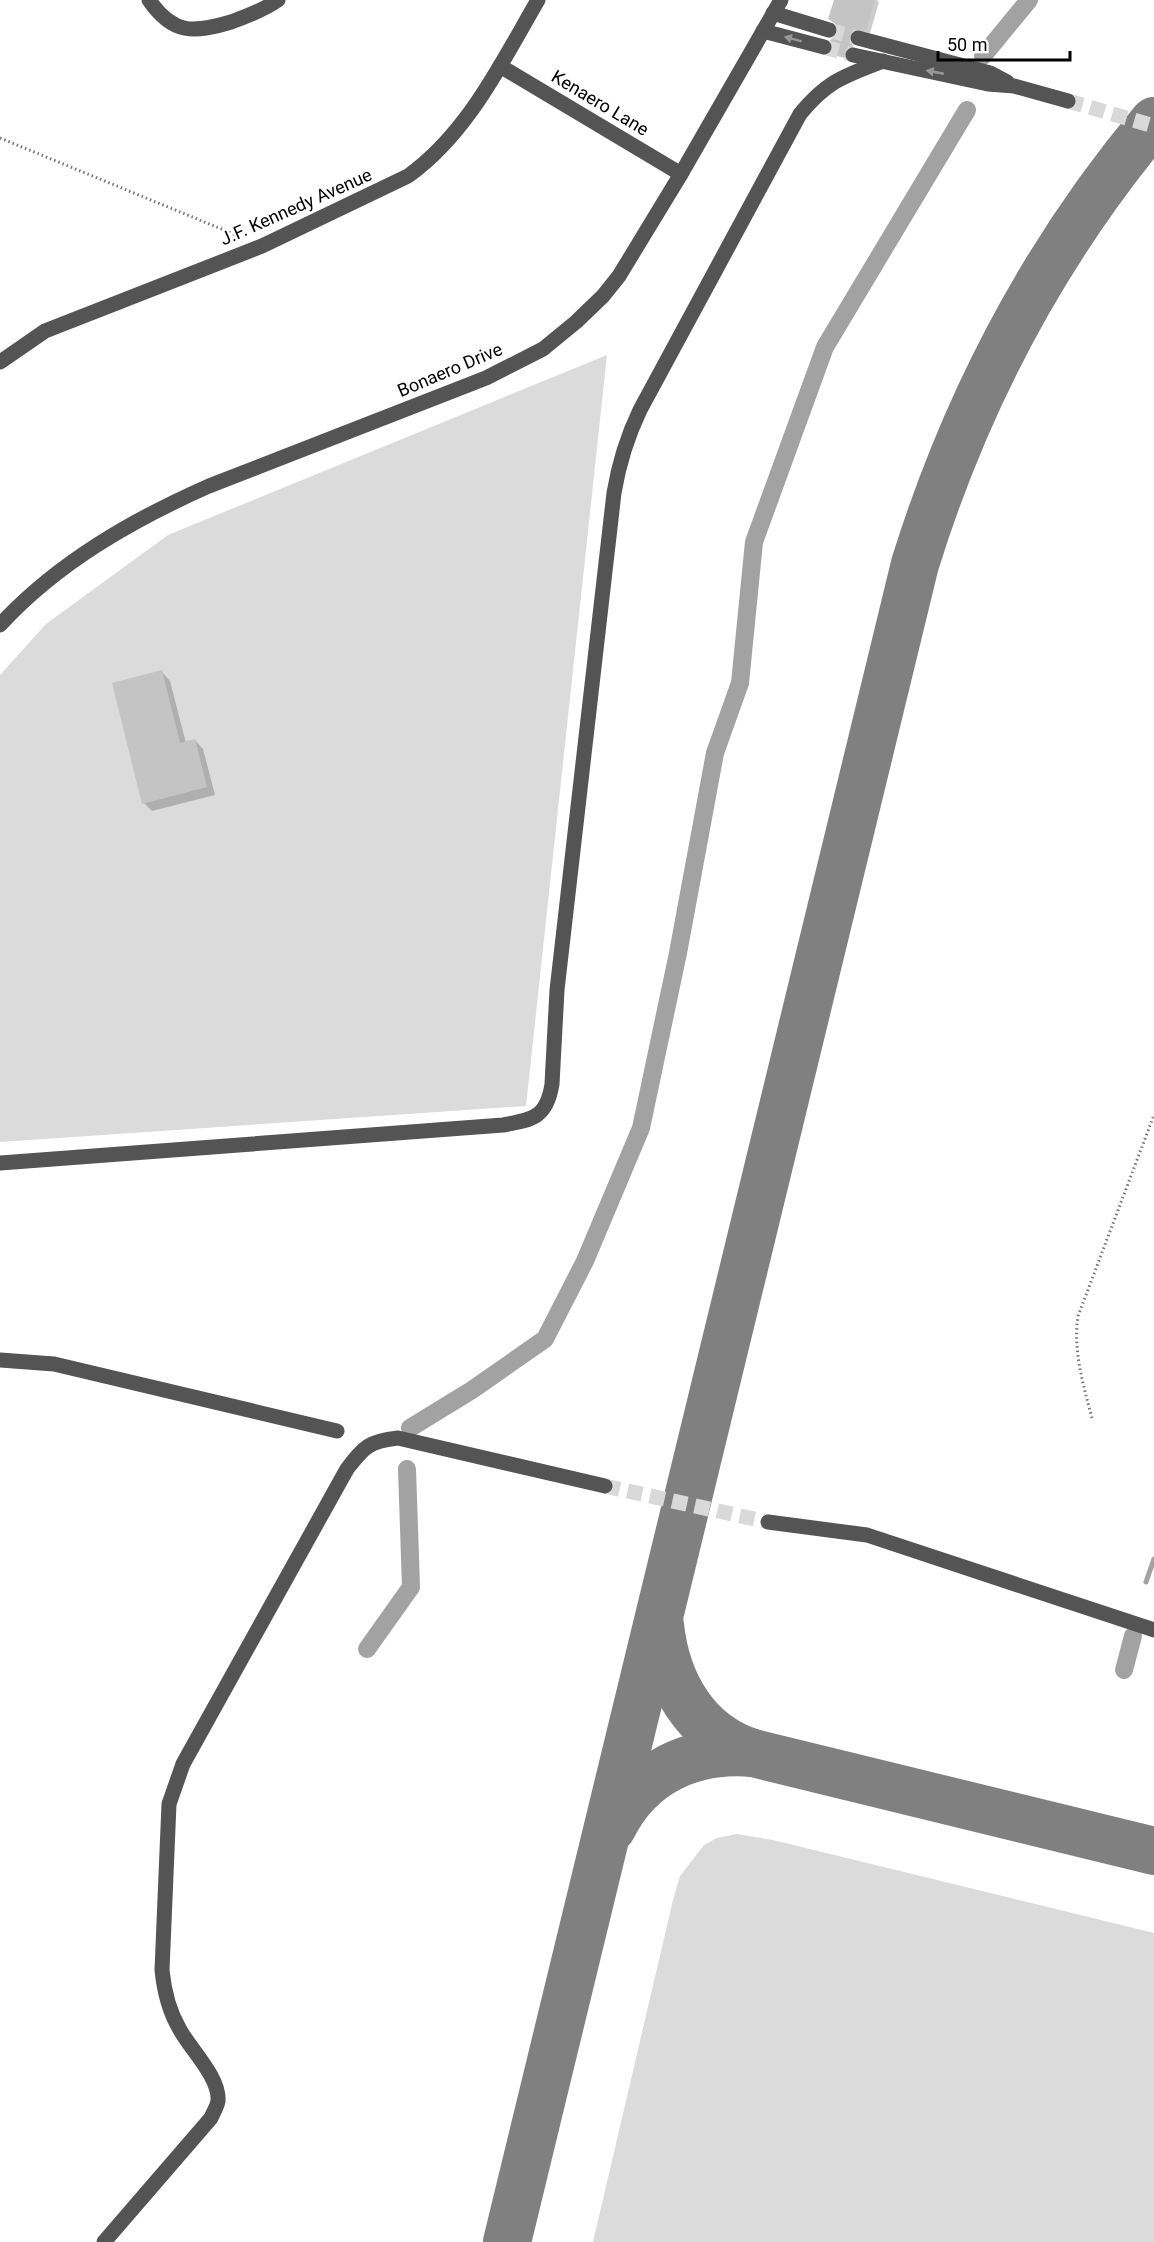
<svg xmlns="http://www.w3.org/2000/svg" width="1154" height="2242" font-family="Roboto,sans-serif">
  <rect width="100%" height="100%" fill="#fff"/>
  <g fill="#dbdbdb">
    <polygon points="607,355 526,1106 0,1142 0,675 46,624 168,535"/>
    <polygon points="737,1834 773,1840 1154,1933 1154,2242 593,2242 673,1900 680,1876 704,1845 717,1838"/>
  </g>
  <g fill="#0003">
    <polygon points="841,0 877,0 879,2 870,33 861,32 854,35 852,45 855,50 847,59 837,56 833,52 840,28 829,19"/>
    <polygon points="162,672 170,681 186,743 195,740 203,749 215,795 152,811 144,803"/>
  </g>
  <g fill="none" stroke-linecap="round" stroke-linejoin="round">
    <polyline stroke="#a2a2a2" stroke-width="5" points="1146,1582 1154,1559"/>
    <g stroke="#a2a2a2" stroke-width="18">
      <polyline points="983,56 1029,0"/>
      <polyline points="410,1428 472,1390 545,1339 585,1261 641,1128 678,953 715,753 740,683 754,542 825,347 967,110"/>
      <polyline points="367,1649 411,1587 407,1469"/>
      <polyline points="1124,1670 1133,1636"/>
    </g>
    <g stroke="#808080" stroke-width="48">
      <path d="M660,1625C666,1682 695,1735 753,1753"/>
      <path d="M612,1828C640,1771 693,1748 753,1753L1154,1851"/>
      <path d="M507,2242L915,564C966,400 1044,252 1154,121"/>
    </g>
  </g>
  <g fill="#c4c4c4">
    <polygon points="834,0 875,0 866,30 856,29 851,32 849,40 852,46 845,49 844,56 832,53 833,45 830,40 835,37 838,32 836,24 828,19"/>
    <polygon points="162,670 180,743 195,739 207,787 142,804 112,683"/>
  </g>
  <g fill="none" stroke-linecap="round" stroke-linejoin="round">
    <g stroke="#d9d9d9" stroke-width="15" stroke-dasharray="15 8" stroke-linecap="butt">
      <polyline points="829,30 858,38"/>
      <polyline points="824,47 853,55"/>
      <polyline points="1068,101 1154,126"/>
      <polyline points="605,1486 768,1522"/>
    </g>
    <g stroke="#767676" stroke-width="3" stroke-dasharray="1.5 3" stroke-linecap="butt">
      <polyline points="0,138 241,237"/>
      <path d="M1092,1418C1083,1384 1073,1351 1078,1316L1154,1115"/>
    </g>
    <g stroke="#545454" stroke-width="15">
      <path d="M149,0C173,35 194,33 231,22C248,16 264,10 278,0"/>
      <polyline points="773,13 829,30"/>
      <polyline points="763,31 824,47"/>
      <polyline points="858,38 990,73 1007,82"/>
      <polyline points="853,55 988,84 1014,86 1068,101"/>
      <polyline points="500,66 681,174"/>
      <path d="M0,362L45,331L262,246L408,176C468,133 502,62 538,0"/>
      <path d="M0,625C57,563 132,520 209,486L486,378L543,349L576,322L603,296L619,276L681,174L781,0"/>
      <path d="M0,1163L503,1125C533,1120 547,1117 552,1084L557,990L614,493C619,463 627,437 640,410L800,114C827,81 844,76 883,61"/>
      <polyline points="0,1360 54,1364 337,1431"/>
      <polyline points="768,1522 867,1535 1154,1630"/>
      <path d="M104,2242L211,2118C213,2113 217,2107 218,2101C220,2077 189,2048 179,2028C168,2009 164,1990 162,1970L169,1804L183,1764L347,1469C364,1447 369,1441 398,1438L605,1486"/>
    </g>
  </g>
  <defs><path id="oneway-solid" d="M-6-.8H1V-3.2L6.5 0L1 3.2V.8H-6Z" transform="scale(1.5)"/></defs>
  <g fill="#989898">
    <use href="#oneway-solid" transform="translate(793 39) rotate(-165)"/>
    <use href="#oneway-solid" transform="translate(935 72) rotate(-169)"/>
  </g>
  <g text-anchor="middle" stroke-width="5" stroke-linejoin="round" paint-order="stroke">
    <g font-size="18" fill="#000" stroke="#fff">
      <text transform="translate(600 103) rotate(31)" y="6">Kenaero Lane</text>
      <text transform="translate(296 207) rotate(-24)" y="6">J.F. Kennedy Avenue</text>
      <text transform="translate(450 370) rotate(-23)" y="6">Bonaero Drive</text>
    </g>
  </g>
  <path d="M938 51v9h132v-9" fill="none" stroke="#000000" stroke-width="3"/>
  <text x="947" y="51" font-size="18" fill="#000000" stroke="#ffffff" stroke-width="4.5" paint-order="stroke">50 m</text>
</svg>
